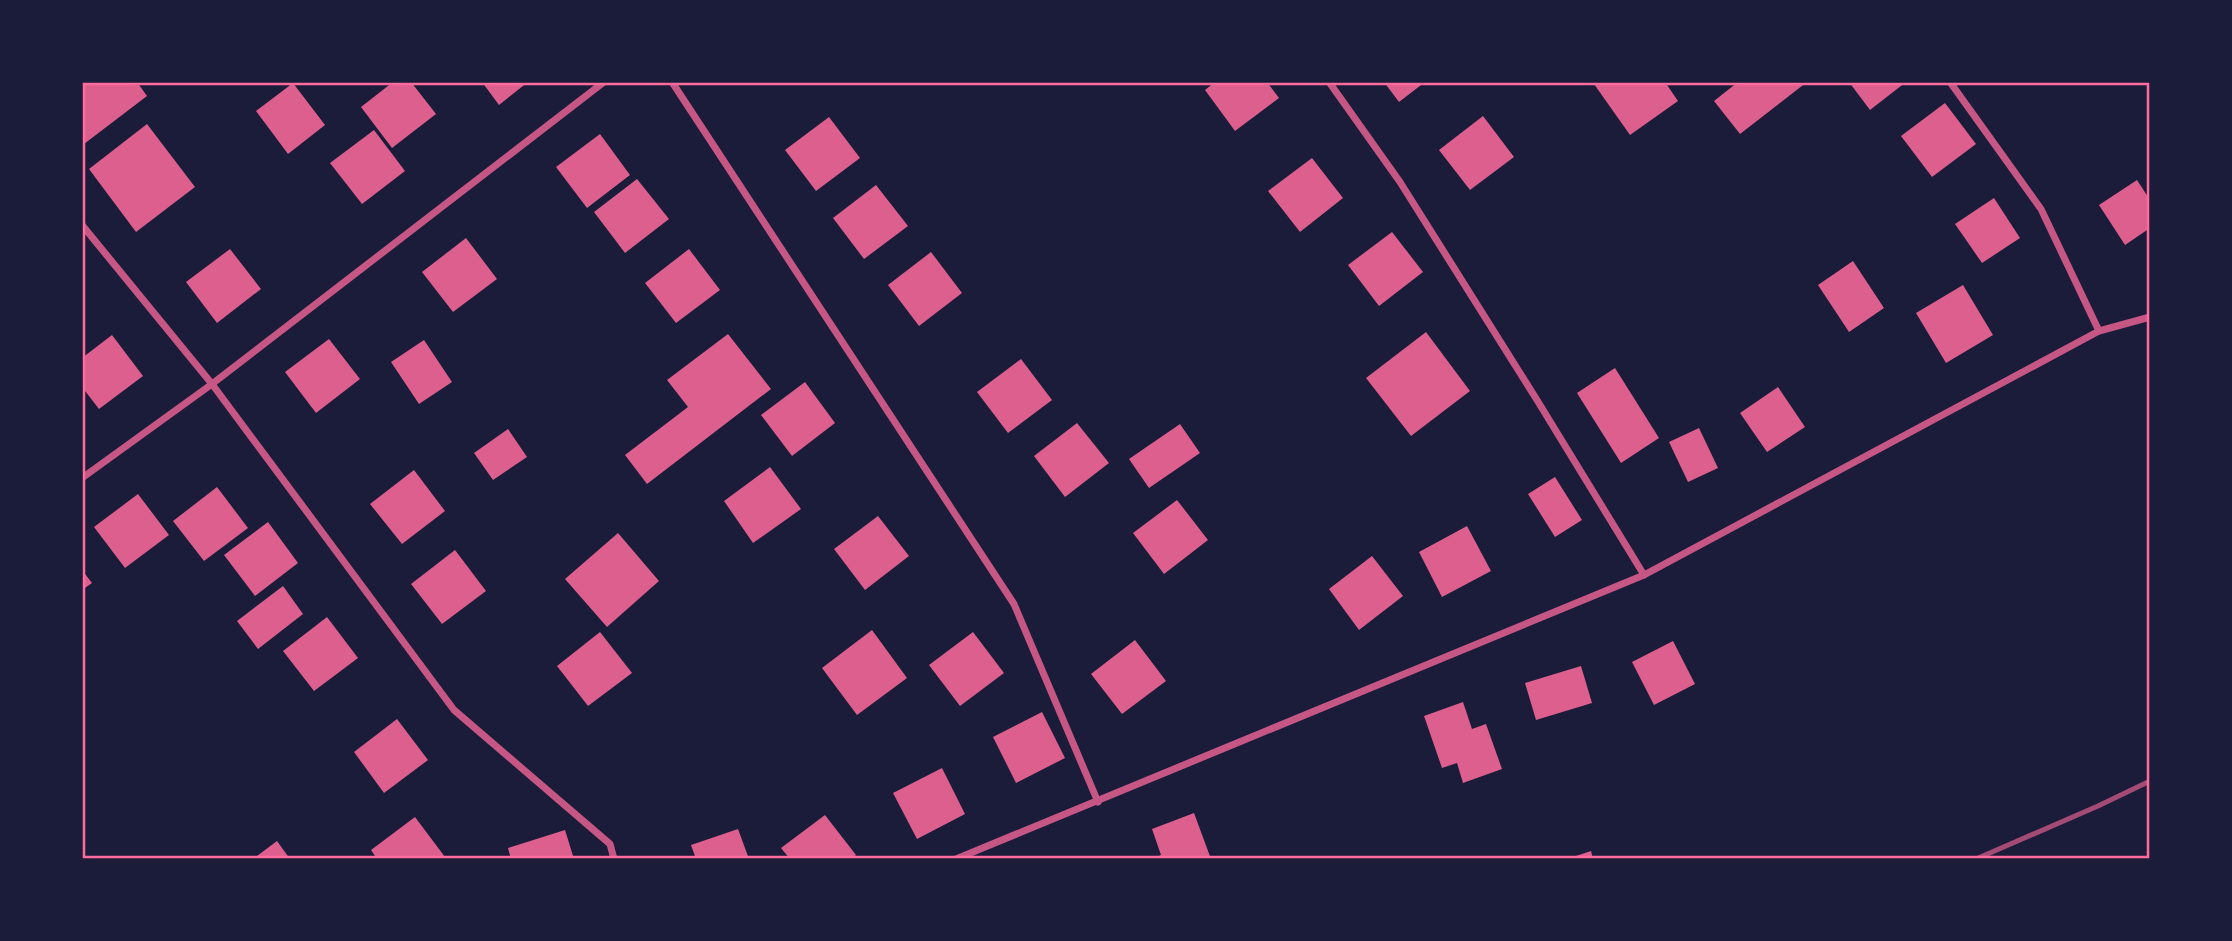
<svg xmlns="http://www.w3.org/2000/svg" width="2232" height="941" font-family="Commissioner,sans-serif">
  <rect width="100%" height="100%" fill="#1b1b3a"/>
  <g fill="#dd5f8e">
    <polygon points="82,82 137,82 147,96 84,144"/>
    <polygon points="393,82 411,82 436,114 392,148 361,107"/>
    <polygon points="482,82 528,82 499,105"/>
    <polygon points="1215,82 1267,82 1279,98 1235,131 1205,90"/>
    <polygon points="1384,82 1425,82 1399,102"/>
    <polygon points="1597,82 1665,82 1678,101 1630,135 1594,84"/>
    <polygon points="1738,82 1807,82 1740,134 1714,101"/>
    <polygon points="1849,82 1906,82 1870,110"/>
    <polygon points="293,83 325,125 288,154 256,111"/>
    <polygon points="1945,103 1976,144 1932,177 1901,136"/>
    <polygon points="1483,116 1514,157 1470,190 1439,150"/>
    <polygon points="829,117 860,158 816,191 785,150"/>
    <polygon points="147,124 195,187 136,232 89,169"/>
    <polygon points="374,130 405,171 362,204 330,163"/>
    <polygon points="600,134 630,175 587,208 556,167"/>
    <polygon points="1312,158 1343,198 1300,232 1268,191"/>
    <polygon points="637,179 669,219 625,253 594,212"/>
    <polygon points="2137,180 2150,200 2150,228 2125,245 2099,205"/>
    <polygon points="876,185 908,226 864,259 833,218"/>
    <polygon points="1994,198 2020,238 1982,263 1955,224"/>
    <polygon points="1392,232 1423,272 1379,306 1348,265"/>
    <polygon points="466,238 497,279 453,312 422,272"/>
    <polygon points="230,249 261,289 217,323 186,282"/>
    <polygon points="689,249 720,290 676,323 645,283"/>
    <polygon points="931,252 962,293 919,326 888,285"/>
    <polygon points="1853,261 1884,308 1849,332 1818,285"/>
    <polygon points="1963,285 1993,335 1946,363 1916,313"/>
    <polygon points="1426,332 1470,391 1411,436 1366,378"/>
    <polygon points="728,334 771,389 647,484 625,455 688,407 667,380"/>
    <polygon points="112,335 143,376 99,409 82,387 82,358"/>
    <polygon points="329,339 360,379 316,413 285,372"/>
    <polygon points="424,340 452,382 419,404 391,362"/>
    <polygon points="1021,359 1052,400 1008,433 977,392"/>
    <polygon points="1615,368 1659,438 1621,463 1577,393"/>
    <polygon points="805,382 835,423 792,456 761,415"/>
    <polygon points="1778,387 1805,427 1767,452 1740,413"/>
    <polygon points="1077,423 1109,463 1065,497 1034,456"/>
    <polygon points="1180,424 1200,453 1149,488 1129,459"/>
    <polygon points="1699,428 1718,468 1688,482 1669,442"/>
    <polygon points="508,429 527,457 493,480 474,453"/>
    <polygon points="770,467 801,509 753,543 724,501"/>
    <polygon points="414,470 445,511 402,544 370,504"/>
    <polygon points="1555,477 1582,520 1555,537 1528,494"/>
    <polygon points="217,487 248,528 204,561 173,521"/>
    <polygon points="138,494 169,535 125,568 94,527"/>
    <polygon points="1177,500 1208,540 1164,574 1133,533"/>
    <polygon points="878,516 909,556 865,590 834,549"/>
    <polygon points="268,522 298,563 255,596 224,555"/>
    <polygon points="1467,526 1491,571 1442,597 1419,552"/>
    <polygon points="618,533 659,581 607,627 565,579"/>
    <polygon points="455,550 486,591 442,624 411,584"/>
    <polygon points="1372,556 1403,596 1359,630 1329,589"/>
    <polygon points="82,570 92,583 82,590"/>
    <polygon points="283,586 303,614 258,649 237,621"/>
    <polygon points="327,617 358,658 314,691 283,651"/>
    <polygon points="872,630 907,678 857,715 822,668"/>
    <polygon points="600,632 632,673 588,706 557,666"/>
    <polygon points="973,632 1004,673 960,706 929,665"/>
    <polygon points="1135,640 1166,681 1122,714 1091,674"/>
    <polygon points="1673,641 1695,684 1654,705 1632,662"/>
    <polygon points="1581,666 1592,703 1536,720 1525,683"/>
    <polygon points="1463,702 1472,729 1486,724 1502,769 1463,783 1457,763 1442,768 1424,716"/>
    <polygon points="1042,712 1065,758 1016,783 993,737"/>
    <polygon points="397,719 428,760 384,793 354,752"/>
    <polygon points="942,768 965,814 917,839 893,793"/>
    <polygon points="1194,813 1211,859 1152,859 1161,855 1152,829"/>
    <polygon points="825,815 856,855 851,859 790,859 781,848"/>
    <polygon points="415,817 445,857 377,859 371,850"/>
    <polygon points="738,829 749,859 696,859 691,845"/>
    <polygon points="565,830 574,859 511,859 508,848"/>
    <polygon points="277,841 290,859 253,859"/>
    <polygon points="1591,851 1593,859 1570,859 1570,858"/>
  </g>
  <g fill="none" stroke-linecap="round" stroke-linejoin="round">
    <g stroke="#c65784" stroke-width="7">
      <polyline points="672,82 1014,604 1098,802"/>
      <polyline points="1329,82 1400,182 1537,400 1644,575"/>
      <polyline points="1950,82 2041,209 2099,331"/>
      <polyline points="82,225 212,384 454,710 610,844 614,859"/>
      <polyline points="82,478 212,384 604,82"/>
      <polyline points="956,859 1644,575 2099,331 2150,317"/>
    </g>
    <polyline stroke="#a44b75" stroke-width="5" points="1976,859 2098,806 2150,781"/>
  </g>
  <rect width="2232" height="941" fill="none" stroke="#1b1b3a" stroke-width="168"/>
  <rect x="84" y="84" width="2064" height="773" fill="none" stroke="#ff6b9d" stroke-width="2.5"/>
</svg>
